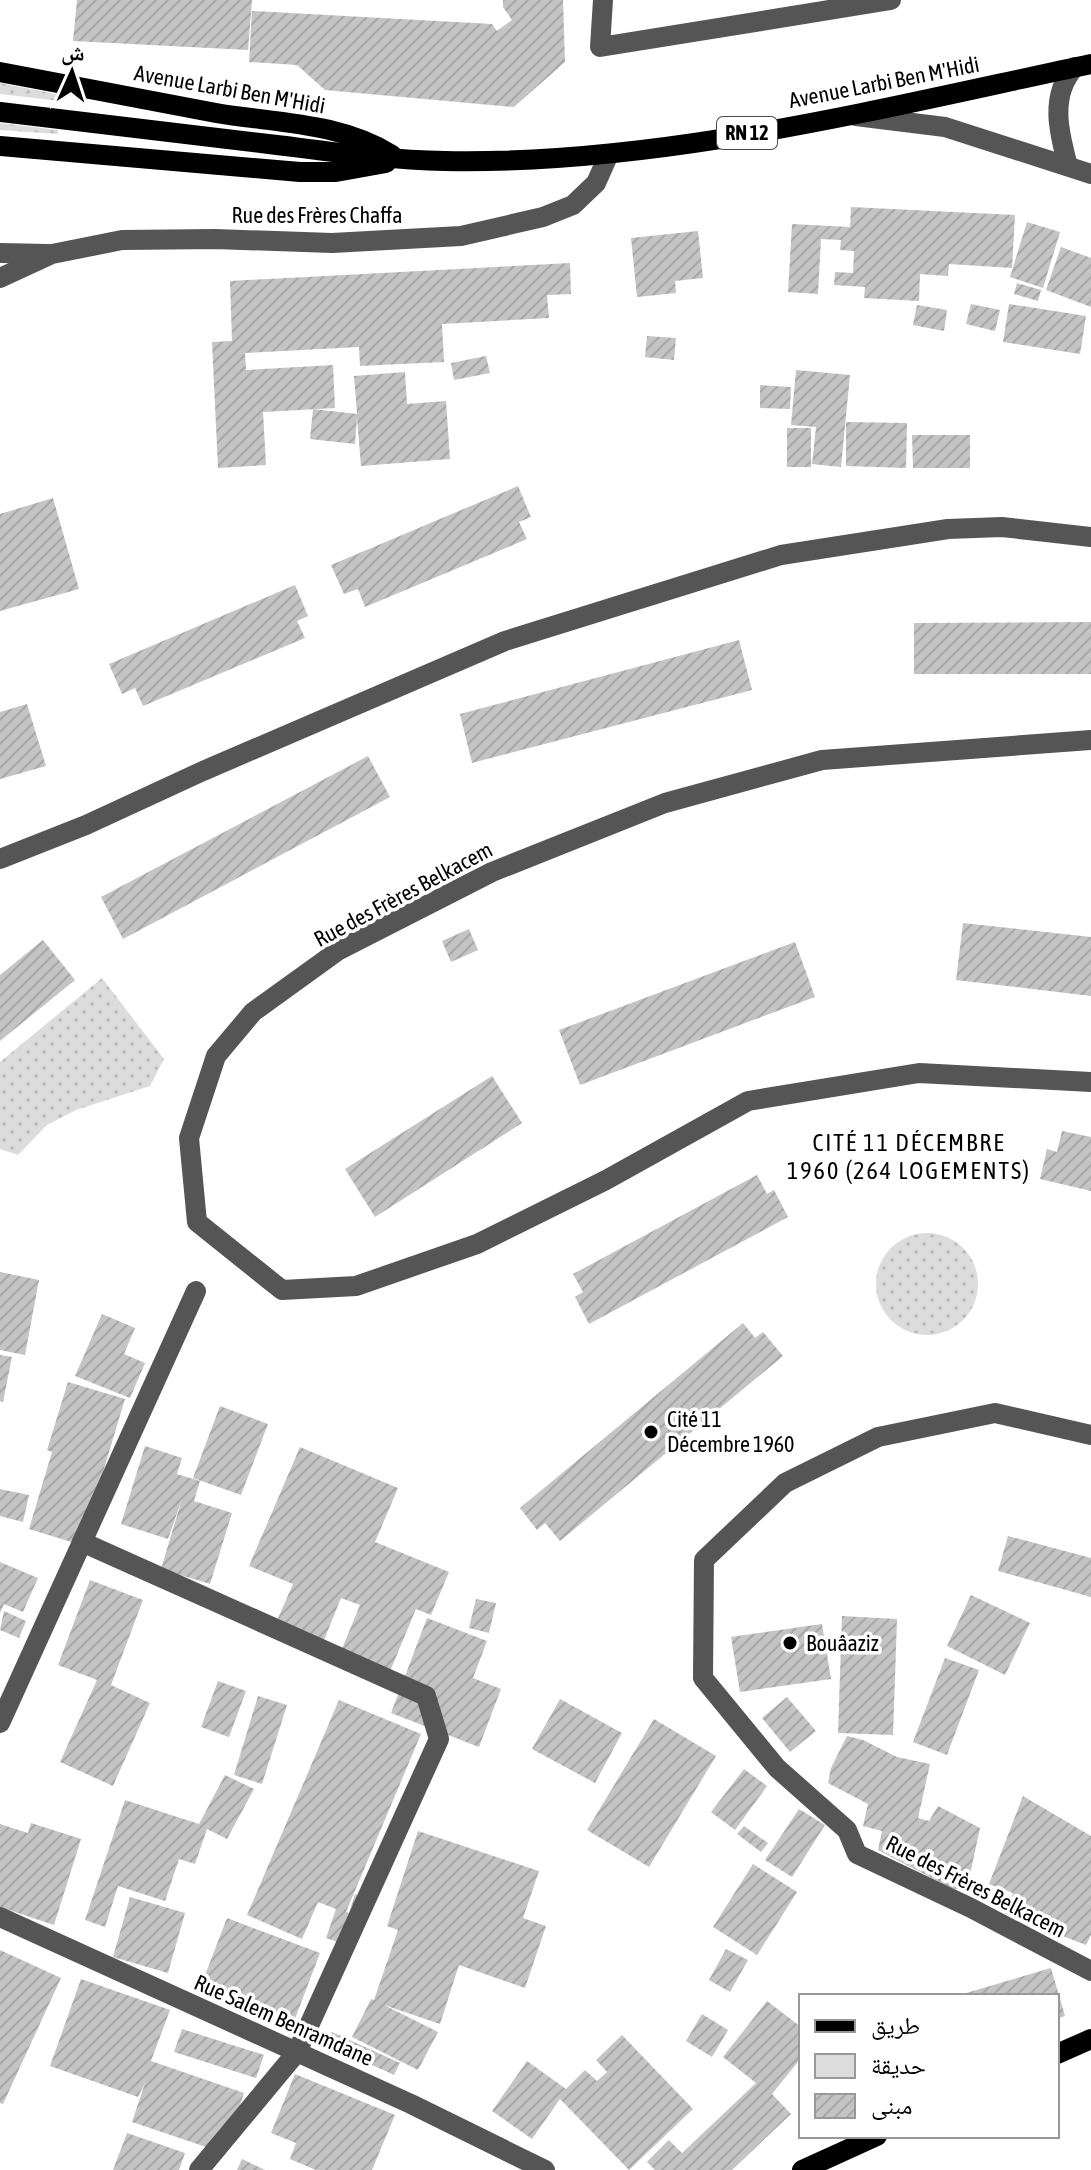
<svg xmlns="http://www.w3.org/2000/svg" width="1091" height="2170" font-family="'Asap Condensed','Noto Naskh Arabic',sans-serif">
  <defs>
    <pattern id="green-dots" width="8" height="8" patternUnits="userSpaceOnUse" patternTransform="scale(2)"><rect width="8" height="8" fill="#dcdcdc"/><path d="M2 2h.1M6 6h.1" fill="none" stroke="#bbb" stroke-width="1.8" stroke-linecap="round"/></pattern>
    <pattern id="building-hatch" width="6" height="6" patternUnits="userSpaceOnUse" patternTransform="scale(2)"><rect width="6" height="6" fill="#c4c4c4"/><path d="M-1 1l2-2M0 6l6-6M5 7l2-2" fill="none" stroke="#a7a7a7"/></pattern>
  </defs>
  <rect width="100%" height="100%" fill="#fff"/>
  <g fill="url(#green-dots)">
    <polygon points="0,83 61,95 60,101 0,94"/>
    <polygon points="0,123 58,130 58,134 0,130"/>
    <polygon points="102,978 164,1059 150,1086 76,1110 47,1125 18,1155 0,1149 0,1062"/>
    <circle cx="927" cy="1284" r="51"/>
  </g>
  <g fill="url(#building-hatch)">
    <polygon points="77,0 252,0 248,50 73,41"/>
    <polygon points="503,0 563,0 565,62 514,107 325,90 297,65 249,62 252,11 492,24 497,31 512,20 503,7"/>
    <polygon points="851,207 1015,215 1012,268 949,264 948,276 920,274 919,301 864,298 865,287 834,285 835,272 853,273 854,251 840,250 841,240 821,239 818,294 788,292 792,224 850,227"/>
    <polygon points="1027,222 1060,232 1043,288 1010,277"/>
    <polygon points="698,231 703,278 675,281 676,293 637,297 631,238"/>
    <polygon points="1061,247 1091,258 1091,307 1046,290"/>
    <polygon points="570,263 571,294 547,295 549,318 442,324 444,362 360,366 359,347 245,353 246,370 333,365 335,408 263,412 266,465 218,468 212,342 232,341 230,281"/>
    <polygon points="1017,283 1041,290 1038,301 1014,294"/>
    <polygon points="971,304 1000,310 995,331 966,324"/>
    <polygon points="1009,304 1086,316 1080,354 1003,342"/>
    <polygon points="917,305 947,310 944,331 913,325"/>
    <polygon points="647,336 676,338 674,360 645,357"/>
    <polygon points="486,356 490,373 454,380 451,363"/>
    <polygon points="796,370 850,375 841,467 812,464 816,427 791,425"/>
    <polygon points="405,372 407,404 446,401 450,459 361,466 357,418 355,444 310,439 313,409 357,414 354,376"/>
    <polygon points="760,385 791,387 790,409 760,408"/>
    <polygon points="846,422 907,423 906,468 846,466"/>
    <rect x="787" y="428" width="24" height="39"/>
    <polygon points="912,435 970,435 970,468 913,468"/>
    <polygon points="518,486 531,517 519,522 527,539 365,607 358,589 344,594 331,565"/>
    <polygon points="53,498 79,589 0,611 0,514"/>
    <polygon points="295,585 308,616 297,621 305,638 143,706 135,688 122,694 109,664"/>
    <polygon points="1091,622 1091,674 914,674 914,623"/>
    <polygon points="739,640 752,690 472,763 460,714"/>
    <polygon points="27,704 46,766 0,779 0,712"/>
    <polygon points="368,756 390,797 123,939 101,897"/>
    <polygon points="963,923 1091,937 1091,996 956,980"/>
    <polygon points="469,929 478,950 451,962 442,941"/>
    <polygon points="43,940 75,980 0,1041 0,975"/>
    <polygon points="795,942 815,997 580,1085 559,1030"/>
    <polygon points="492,1076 522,1123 375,1217 345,1169"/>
    <polygon points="1062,1131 1091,1137 1091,1191 1040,1179 1047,1149 1057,1152"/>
    <polygon points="757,1175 767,1194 774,1190 788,1217 589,1324 575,1297 583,1292 573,1274"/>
    <polygon points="0,1272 39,1280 25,1355 0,1350"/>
    <polygon points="102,1314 135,1328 124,1354 145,1363 130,1398 75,1376"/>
    <polygon points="743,1323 755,1338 763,1332 783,1356 560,1541 545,1523 537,1530 520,1508"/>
    <polygon points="0,1355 12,1357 3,1402 0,1401"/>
    <polygon points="68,1382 125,1399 81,1545 29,1529 52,1452 47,1450"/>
    <polygon points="220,1406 268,1424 241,1495 193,1478"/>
    <polygon points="145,1446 182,1458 177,1474 200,1481 194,1501 232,1513 210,1584 161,1569 182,1499 168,1539 121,1524"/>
    <polygon points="300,1447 398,1488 375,1542 449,1572 431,1615 416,1609 386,1681 337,1661 360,1605 341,1598 322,1645 275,1625 293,1584 249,1566"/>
    <polygon points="0,1489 29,1495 23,1522 0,1516"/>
    <polygon points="1008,1536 1091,1558 1091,1597 998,1571"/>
    <polygon points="0,1562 38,1578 23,1612 4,1604 0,1613"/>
    <polygon points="90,1580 143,1600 111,1685 150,1703 113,1786 60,1762 97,1680 58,1665"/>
    <polygon points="971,1595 1030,1623 1005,1675 947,1646"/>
    <polygon points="476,1599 496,1603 489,1633 469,1628"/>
    <polygon points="4,1611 26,1621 19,1638 0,1630"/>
    <polygon points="842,1616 897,1619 893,1735 838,1733"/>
    <polygon points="427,1618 487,1641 473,1678 501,1689 479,1747 391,1713"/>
    <polygon points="822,1624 831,1679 740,1692 731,1637"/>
    <polygon points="945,1658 979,1670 947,1755 913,1742"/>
    <polygon points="218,1681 246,1691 229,1737 201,1727"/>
    <polygon points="258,1696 287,1705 262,1784 234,1775"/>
    <polygon points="787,1697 816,1731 790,1752 762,1718"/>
    <polygon points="560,1699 622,1733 595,1783 532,1749"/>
    <polygon points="339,1700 421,1734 346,1912 349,1913 355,1894 372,1899 355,1948 326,1938 336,1909 318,1902 302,1939 247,1915"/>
    <polygon points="654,1719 716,1756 649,1867 587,1830"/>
    <polygon points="847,1736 863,1740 897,1757 930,1764 918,1818 929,1821 938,1806 980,1828 971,1870 960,1890 951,1888 878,1850 882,1831 863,1826 868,1804 828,1783 831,1768"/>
    <polygon points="744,1769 767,1786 735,1830 711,1812"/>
    <polygon points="225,1775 254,1789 227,1839 207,1829 195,1864 179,1859 165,1901 118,1886 105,1927 85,1920 125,1800 199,1824"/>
    <polygon points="1023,1796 1091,1836 1091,1935 1086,1945 1005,1914 1013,1893 989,1884"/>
    <polygon points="799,1809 825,1825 792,1877 765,1860"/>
    <polygon points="31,1823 81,1839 54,1925 0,1907 0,1824 28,1833"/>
    <polygon points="744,1826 768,1843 761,1852 737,1834"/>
    <polygon points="418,1831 539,1871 523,1918 546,1926 525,1988 459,1965 440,2024 384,2005 438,2032 418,2070 352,2037 371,1999 374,2000 398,1930 387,1926"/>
    <polygon points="753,1864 797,1892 757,1955 713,1927"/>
    <polygon points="130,1897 185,1913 168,1973 113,1957"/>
    <polygon points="227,1918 320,1953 293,2024 200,1988"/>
    <polygon points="726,1949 748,1960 730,1992 709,1980"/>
    <polygon points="0,1950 61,1978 3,2104 0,2103"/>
    <polygon points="1051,1968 1065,2016 1057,2019 1057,1996 956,1996"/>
    <polygon points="81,1979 170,2010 151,2061 244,2093 224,2153 132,2122 145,2083 138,2097 50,2066"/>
    <polygon points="767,2001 801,2027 801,2058 772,2094 791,2114 732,2170 655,2170 647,2162 669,2140 682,2153 756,2083 723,2057"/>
    <polygon points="702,2014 728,2030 712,2057 686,2041"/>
    <polygon points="182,2029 264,2055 256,2078 174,2052"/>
    <polygon points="332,2032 400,2063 394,2075 326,2044"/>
    <polygon points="622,2035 693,2109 629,2170 560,2099 532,2139 492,2111 527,2061 566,2089 585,2070 597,2081 607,2072 596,2060"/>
    <polygon points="295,2074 395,2115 372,2170 316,2170 290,2159 296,2143 271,2133"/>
    <polygon points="127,2133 185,2153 179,2170 113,2170"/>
    <polygon points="242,2159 265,2170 237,2170"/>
  </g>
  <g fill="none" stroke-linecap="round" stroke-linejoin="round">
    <g stroke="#555" stroke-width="20">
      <polyline points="603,0 600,47 891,0"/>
      <polyline points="856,116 945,127 1091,174"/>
      <path d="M1068,166C1059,133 1049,95 1075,67"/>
      <polyline points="0,253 48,254"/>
      <polyline points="0,278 52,254 122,240 215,239 332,243 461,236 543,217 573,205 596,183 609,154"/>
      <polyline points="1091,740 822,760 665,803 492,872 339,950 253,1012 216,1056 189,1138 197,1222 282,1290 356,1286 477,1244 606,1180 748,1101 919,1073 1091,1082"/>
      <polyline points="0,859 86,825 203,771 505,641 781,555 948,529 1002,527 1091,537"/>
      <polyline points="1091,1435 995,1413 878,1437 785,1483 704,1560 703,1678 777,1768 847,1830 857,1854 971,1908 1091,1971"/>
      <polyline points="82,1542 426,1696 439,1739 297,2052 199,2170"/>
      <polyline points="0,1723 196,1291"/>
      <polyline points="0,1917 411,2104 545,2170"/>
    </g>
    <g stroke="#000" stroke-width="20">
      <path d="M0,72C72,85 144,100 216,113C275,123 340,122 392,155"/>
      <path d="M0,112C92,123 184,134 277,145C333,152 389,160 445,161C660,165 882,108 1091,64"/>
      <polyline points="0,146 300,172 336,172 386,163"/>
      <polyline points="1057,2054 1091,2039"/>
      <polyline points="802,2170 877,2136"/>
    </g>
  </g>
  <g fill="#000" stroke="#fff" stroke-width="3">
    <circle cx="651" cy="1432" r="8"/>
    <circle cx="790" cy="1643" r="8"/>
  </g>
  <g text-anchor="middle" stroke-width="7" stroke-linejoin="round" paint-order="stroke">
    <rect fill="#fff" stroke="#4c4c4c" stroke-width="2" x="717" y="117" width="60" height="32" rx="6"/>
    <g font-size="20" font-weight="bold" fill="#000">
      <text x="747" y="140">RN 12</text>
    </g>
    <g font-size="22" fill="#000" stroke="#fff">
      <text transform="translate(884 82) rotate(-11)" y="8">Avenue Larbi Ben M'Hidi</text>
      <text transform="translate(230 89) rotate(10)" y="8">Avenue Larbi Ben M'Hidi</text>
      <text x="317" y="223">Rue des Frères Chaffa</text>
      <text transform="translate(403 894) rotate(-28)" y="8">Rue des Frères Belkacem</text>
      <text transform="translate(976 1886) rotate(27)" y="8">Rue des Frères Belkacem</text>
      <text transform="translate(284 2020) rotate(24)" y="8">Rue Salem Benramdane</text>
    </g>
    <g font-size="22" fill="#000" stroke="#fff" text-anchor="start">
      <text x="667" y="1427">Cité 11<tspan x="667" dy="25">Décembre 1960</tspan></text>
      <text x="806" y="1651">Bouâaziz</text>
    </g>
    <g font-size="24" letter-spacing="2" fill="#000" stroke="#fff">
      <text x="909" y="1151">CITÉ 11 DÉCEMBRE<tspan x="909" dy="28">1960 (264 LOGEMENTS)</tspan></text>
    </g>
  </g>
  <rect x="799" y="1994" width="260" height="144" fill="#ffffff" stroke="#999999" stroke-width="2"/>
  <rect x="815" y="2020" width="40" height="12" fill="#000000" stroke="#999999" stroke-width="2"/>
  <text x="871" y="2034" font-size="24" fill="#000000">طريق</text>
  <rect x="815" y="2054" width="40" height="24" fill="#dcdcdc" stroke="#999999" stroke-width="2"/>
  <text x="871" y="2074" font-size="24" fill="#000000">حديقة</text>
  <rect x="815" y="2094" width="40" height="24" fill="url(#building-hatch)" stroke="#999999" stroke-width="2"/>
  <text x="871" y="2114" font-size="24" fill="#000000">مبنى</text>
  <g transform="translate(72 72) rotate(3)" stroke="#ffffff" stroke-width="6" paint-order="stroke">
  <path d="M0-6L14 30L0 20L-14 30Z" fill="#000000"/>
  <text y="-12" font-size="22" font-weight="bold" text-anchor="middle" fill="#000000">ش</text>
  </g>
</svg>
